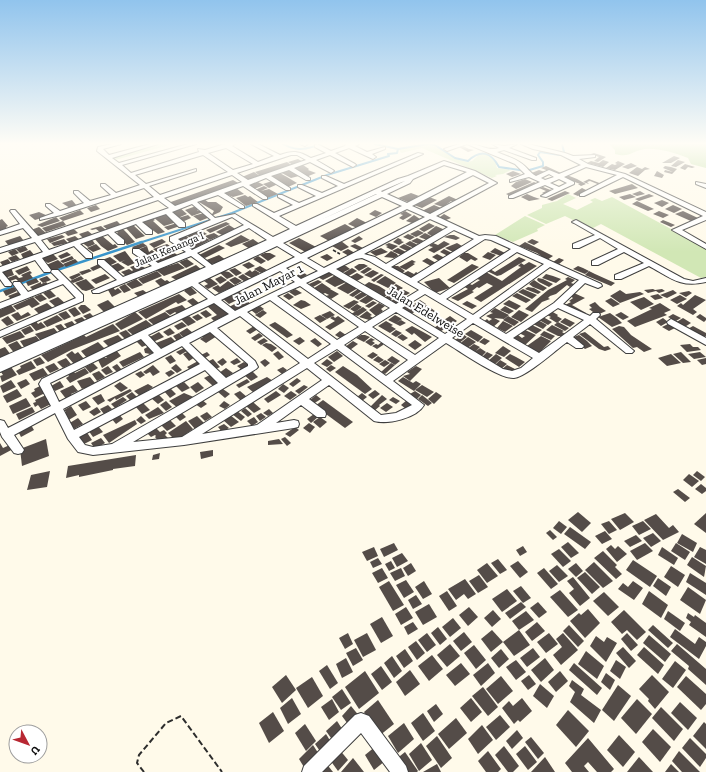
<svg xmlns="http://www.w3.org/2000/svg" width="706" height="772" font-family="'Zilla Slab',serif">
  <rect width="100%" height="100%" fill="#fffaea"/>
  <g fill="#d1e7b5">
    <polygon points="159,144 173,144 115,160 111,157"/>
    <polygon points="425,145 435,145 457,159 467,162 472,161 481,153 490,155 498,163 496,165 497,168 511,170 503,174 495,175 497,176 492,178 422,148 401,153 399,149"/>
    <polygon points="568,194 576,198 563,204 577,210 593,202 590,200 595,198 602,201 612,197 706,248 706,277 701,278 601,224 591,229 565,216 546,224 527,215 542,208 542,205 557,201"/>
    <polygon points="525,216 545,225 537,229 538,231 513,242 495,235"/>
  </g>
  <path fill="#b5d895" d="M609,144H706V168L691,164L688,158C675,153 659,148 645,149C630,151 631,158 615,154V150Z"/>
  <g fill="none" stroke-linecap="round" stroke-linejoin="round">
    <g stroke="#3894ca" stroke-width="2">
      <path d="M283,144C297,152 307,149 321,144"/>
      <path d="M375,144L398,149L428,144L435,145L455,158L468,161C481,149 491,152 499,167L526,171L543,166V162L538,155L540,152L560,155L564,152L562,144"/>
      <polyline points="139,243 232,213 327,175 389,156 388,154 397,153 398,149"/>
    </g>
    <polyline stroke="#3894ca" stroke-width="2.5" points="0,291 51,272 142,242"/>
  </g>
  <g fill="#544c48">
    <polygon points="463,146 469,149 474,150 468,152 459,147"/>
    <polygon points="594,153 606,157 598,162 594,161 599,157 591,154"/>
    <polygon points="674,156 680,158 671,163 662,163"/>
    <polygon points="298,159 303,162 293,165 288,162"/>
    <polygon points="603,160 609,162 603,167 587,163 591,161 599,163"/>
    <polygon points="678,160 685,162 676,167 671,166"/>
    <polygon points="618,161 625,164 615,170 606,168 612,164 615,165 617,164 615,163"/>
    <polygon points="287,162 293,166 260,176 255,172"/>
    <polygon points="631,163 637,166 628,169 622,167"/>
    <polygon points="685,164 695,167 692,168 688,167 685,170 680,168"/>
    <polygon points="303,165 309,169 308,170 316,173 306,177 293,168"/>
    <polygon points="546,166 563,174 559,175 541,168"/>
    <polygon points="665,166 671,167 677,169 672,174 664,172 665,170 673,172 663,168"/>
    <polygon points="637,167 642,169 645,167 650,169 645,170 638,176 629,173"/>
    <polygon points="290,169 299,176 291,178 280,172"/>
    <polygon points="539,170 545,172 535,177 529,174"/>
    <polygon points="513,171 521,174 512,177 506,174"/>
    <polygon points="657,171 664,175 662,178 654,176"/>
    <polygon points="254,172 260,176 249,180 242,177"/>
    <polygon points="278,172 287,177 297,183 288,187 270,175"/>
    <polygon points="567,175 577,179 586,184 581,186 578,184 580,184 562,177"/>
    <polygon points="525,179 532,182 516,189 511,186 516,182"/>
    <polygon points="589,179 602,184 600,185 590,181 587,182 589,184 583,182"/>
    <polygon points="233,180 240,184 175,207 168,203"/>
    <polygon points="256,181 264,185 254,189 247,184"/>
    <polygon points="272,181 278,184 269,188 263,184"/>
    <polygon points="534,182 538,184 510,196 506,194"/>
    <polygon points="632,184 638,188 615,194 609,191"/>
    <polygon points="264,186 268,188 261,191 269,189 278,194 267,198 255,190"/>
    <polygon points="543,187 553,191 546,195 542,193 546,191 539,188"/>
    <polygon points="236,188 244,194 233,197 223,193"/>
    <polygon points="582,188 588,191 578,196 573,194"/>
    <polygon points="565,191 570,193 552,201 547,199"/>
    <polygon points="640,191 645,194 637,196 632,194"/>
    <polygon points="411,193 419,196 408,202 398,198"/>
    <polygon points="527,194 534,197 540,199 529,201 521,197"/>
    <polygon points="630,194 636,197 624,200 619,197"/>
    <polygon points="649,194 654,196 639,201 635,199"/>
    <polygon points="245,195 248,197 250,196 258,202 246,206 236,198"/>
    <polygon points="449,196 458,200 453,202 451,201 443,207 434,204"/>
    <polygon points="429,197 437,200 422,208 414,205"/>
    <polygon points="204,199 208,202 216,202 223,207 220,212 211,216 214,211 199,202"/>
    <polygon points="72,200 77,206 70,208 62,203"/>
    <polygon points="662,200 669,203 662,207 654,203"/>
    <polygon points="637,201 654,209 648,211 632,204"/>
    <polygon points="96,205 100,209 91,212 87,208"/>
    <polygon points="434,205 441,208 429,214 422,211"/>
    <polygon points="673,205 682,209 674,213 665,209"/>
    <polygon points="196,206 199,208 197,209 198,211 201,210 203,212 192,216 185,210"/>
    <polygon points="179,207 187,214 178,218 169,211"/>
    <polygon points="80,210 84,214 63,221 59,218"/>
    <polygon points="375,210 382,213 376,217 369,214"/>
    <polygon points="405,211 412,215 403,220 399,218 403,215 400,214"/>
    <polygon points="659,211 669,215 663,218 653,214"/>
    <polygon points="683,211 700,219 693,222 675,214"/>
    <polygon points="39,212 48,216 35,220 29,215"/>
    <polygon points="164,213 177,222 164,226 153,217"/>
    <polygon points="204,213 210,217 200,221 193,216"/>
    <polygon points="444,214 451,218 441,222 436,220"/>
    <polygon points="188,215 191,218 182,222 178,218"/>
    <polygon points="414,215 420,219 412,223 406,221"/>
    <polygon points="56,217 60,221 42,227 37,225"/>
    <polygon points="151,217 155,220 153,221 165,232 158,234 140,221"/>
    <polygon points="357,218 367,223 357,228 348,224"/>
    <polygon points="2,219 8,226 6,227 8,230 0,231 0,220"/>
    <polygon points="663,220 668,222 675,225 671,227 660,222"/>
    <polygon points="63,221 66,225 46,232 42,228"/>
    <polygon points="117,221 121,225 108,230 103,226"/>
    <polygon points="226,222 230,224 210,233 206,230"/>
    <polygon points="177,223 180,226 168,230 164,227"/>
    <polygon points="429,223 435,226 424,232 419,229"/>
    <polygon points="132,224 145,236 136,239 125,227"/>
    <polygon points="345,224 355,230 331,242 320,236"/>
    <polygon points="229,225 237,230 224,236 216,232"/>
    <polygon points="101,226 106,230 100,232 96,229 92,230 90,229"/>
    <polygon points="436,226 445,230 433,237 427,233"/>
    <polygon points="39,227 46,233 36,236 31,230"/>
    <polygon points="122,228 127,233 135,242 127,245 116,234 118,233 115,230"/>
    <polygon points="199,229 207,234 193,239 185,235"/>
    <polygon points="71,230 75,230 78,233 68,236 65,233"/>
    <polygon points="418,230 424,233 416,237 410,234"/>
    <polygon points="88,231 93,235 84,239 79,234"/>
    <polygon points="214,233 219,236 210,240 205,236"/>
    <polygon points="425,233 433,237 427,240 419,237"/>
    <polygon points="408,234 415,237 410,240 403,237"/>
    <polygon points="62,235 65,237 50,243 47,239"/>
    <polygon points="101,235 113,245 115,244 118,247 108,251 101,246 94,238"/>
    <polygon points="241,235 250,240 231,247 225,244"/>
    <polygon points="450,235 454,235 460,238 456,240 444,237"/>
    <polygon points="20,236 24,241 9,246 5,241"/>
    <polygon points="75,236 80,240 70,243 66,239"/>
    <polygon points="186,236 192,240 181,245 175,240"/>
    <polygon points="359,236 363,239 355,243 351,241"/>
    <polygon points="204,237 210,240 189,251 182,247"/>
    <polygon points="91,238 95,244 88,247 81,242"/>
    <polygon points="299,238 318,248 309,254 289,243"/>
    <polygon points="398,238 402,240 401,241 404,242 399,245 393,242"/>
    <polygon points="417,238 424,241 418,244 411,241"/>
    <polygon points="64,239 68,243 54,246 51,243"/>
    <polygon points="162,239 166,242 154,248 149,244"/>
    <polygon points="253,239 260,244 250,249 242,244"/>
    <polygon points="532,239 539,242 534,245 527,242"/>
    <polygon points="341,241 349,247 341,251 332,246"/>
    <polygon points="410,241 418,245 414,248 405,244"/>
    <polygon points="444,241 450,244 434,253 428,250 433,247 429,246 433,243 438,245"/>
    <polygon points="525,242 553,256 547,260 537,253 519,246"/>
    <polygon points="143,243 147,246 135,250 132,247"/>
    <polygon points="389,243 398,246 392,250 386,247 388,246 385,245"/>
    <polygon points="457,243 462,246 453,252 445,248"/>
    <polygon points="96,244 101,249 93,252 87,248"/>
    <polygon points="167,244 170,246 157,252 153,249"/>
    <polygon points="355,244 363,248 358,250 350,246"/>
    <polygon points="404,244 412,248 407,251 399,247"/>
    <polygon points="219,245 225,248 205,258 199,255"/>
    <polygon points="25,246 28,250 20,253 16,249"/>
    <polygon points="147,246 149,252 152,250 157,254 147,258 137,250"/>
    <polygon points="381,248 388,252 376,256 370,252"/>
    <polygon points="398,248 406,252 401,255 392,251"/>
    <polygon points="495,248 505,253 501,256 490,252"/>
    <polygon points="15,249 19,253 12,256 8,252"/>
    <polygon points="348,249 355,253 349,256 342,252"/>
    <polygon points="444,249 452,253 448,256 440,252"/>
    <polygon points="30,250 35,256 24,260 21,254"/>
    <polygon points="170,250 179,256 172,259 170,258 157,265 148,259"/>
    <polygon points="125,251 132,260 135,263 128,266 121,262 125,260 120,262 113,256"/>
    <polygon points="391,251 397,254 398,256 394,258 384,257"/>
    <polygon points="67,252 71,255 61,259 58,256"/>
    <polygon points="488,252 496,255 490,260 482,257"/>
    <polygon points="52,253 58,259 48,263 39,257"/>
    <polygon points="265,253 270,253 276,256 268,261 260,255"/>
    <polygon points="464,253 468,253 478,259 475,261 471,259 467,262 459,257"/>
    <polygon points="327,254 333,258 327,261 320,257"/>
    <polygon points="437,254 445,258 439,261 432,257"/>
    <polygon points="16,255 20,259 12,262 8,258"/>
    <polygon points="219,255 226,260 217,264 215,263 209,265 204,261"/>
    <polygon points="72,256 74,259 63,263 60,261"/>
    <polygon points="258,256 266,261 261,264 253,259"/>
    <polygon points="110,257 117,262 109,266 102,260"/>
    <polygon points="519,257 526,260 501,275 497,276 487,271 490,269 495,272"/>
    <polygon points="427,258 436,263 431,266 422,261"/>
    <polygon points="559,258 564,260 559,264 553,262"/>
    <polygon points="8,259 11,263 3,266 0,262"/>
    <polygon points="75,259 78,262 66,267 63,264"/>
    <polygon points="187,259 194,264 186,268 179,262"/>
    <polygon points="58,260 65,266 50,272 46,265"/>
    <polygon points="412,260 416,262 413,263 415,264 406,270 399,267"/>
    <polygon points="249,262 255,266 248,269 242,265"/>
    <polygon points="529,262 537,266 481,302 474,298 493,286 487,283 479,288 477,287 472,291 474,292 458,301 451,298 468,289 463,286 468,283 472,285 480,280 477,279 486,272 502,281 521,267 518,266 521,263 524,265"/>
    <polygon points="101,263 104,266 93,271 90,268"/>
    <polygon points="118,263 125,268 117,272 108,267"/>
    <polygon points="178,263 185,268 164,276 156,270"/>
    <polygon points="139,264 145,268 131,275 126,276 121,272 129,269 132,271 133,270 130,267"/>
    <polygon points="359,264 364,264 368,266 359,271 354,267"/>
    <polygon points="472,264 479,267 454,283 447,280"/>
    <polygon points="196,265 202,270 178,281 171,277"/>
    <polygon points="340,265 346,266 350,269 342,273 332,270"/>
    <polygon points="27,266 30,270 19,275 15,271"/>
    <polygon points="260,266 267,270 261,273 254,269"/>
    <polygon points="393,266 398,266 405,271 399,275 390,268"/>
    <polygon points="578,266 583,268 589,271 585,274 573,269"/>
    <polygon points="368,267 372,269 364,274 360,272"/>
    <polygon points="11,268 14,275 5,278 0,274 0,272"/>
    <polygon points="235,268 242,273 236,276 229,270"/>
    <polygon points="352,268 357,271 347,277 342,274"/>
    <polygon points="89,269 92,271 82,275 79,272"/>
    <polygon points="250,270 252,272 255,270 260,273 252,278 244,274"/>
    <polygon points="373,270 379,273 371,278 364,275"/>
    <polygon points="30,271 32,273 30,274 33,278 20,283 16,279 7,282 5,279 16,275 19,278 23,277 21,275"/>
    <polygon points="157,271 162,276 143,284 138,279"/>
    <polygon points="224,271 229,272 234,276 227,279 220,273"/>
    <polygon points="331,271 335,274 323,280 316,276"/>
    <polygon points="408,271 414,274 416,272 419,274 410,278 402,274"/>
    <polygon points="589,271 595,274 615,283 611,286 585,275"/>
    <polygon points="303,272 307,275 300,279 296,276"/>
    <polygon points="79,273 81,275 72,280 69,277"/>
    <polygon points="357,273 364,277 355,282 348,278"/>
    <polygon points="105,274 110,278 96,284 91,280"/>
    <polygon points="243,274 250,279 245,282 238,277"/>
    <polygon points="337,274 346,282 335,287 325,281"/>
    <polygon points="381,274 384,275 374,282 371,280"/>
    <polygon points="546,274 553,276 561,279 556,283 542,278"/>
    <polygon points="47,276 51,280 43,283 39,279"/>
    <polygon points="81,276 84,279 73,283 70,281"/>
    <polygon points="221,276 227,280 220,284 215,279"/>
    <polygon points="385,276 390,279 396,283 388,288 376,282"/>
    <polygon points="235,277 242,281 235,285 229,280"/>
    <polygon points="568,277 575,280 571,283 574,284 570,287 567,285 556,294 550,296 548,298 550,299 542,302 532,312 525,309 548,290 567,280 565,279"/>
    <polygon points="36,278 39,282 28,286 26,282"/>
    <polygon points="161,278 165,281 167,280 171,283 161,287 155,281"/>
    <polygon points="210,278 218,284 208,289 204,286 208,284 204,281"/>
    <polygon points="439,278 450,288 435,293 424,282"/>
    <polygon points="538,278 543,279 553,284 549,287 539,282 537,280"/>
    <polygon points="86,279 95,288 86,291 82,290 75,283"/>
    <polygon points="136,279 143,285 132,289 126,284"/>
    <polygon points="318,280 322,282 313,287 309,284"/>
    <polygon points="534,280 540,284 547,288 543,291 533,287 529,284"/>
    <polygon points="228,281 235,286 219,293 212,288 218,285 220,287"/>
    <polygon points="41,282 41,284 46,282 49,285 33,290 30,287"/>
    <polygon points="347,282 358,288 348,294 337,288"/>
    <polygon points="369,282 379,286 390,293 383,298 363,286"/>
    <polygon points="322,283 331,289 330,289 339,294 331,299 326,296 329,295 325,293 323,294 314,288"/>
    <polygon points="125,284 131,290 124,293 119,287"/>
    <polygon points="396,284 403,288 396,293 389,289"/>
    <polygon points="190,286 197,293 190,296 184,291"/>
    <polygon points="14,287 17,291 6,296 3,291"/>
    <polygon points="113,287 115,290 118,288 122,292 112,297 108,290"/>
    <polygon points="528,287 534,288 541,292 538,294 525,289"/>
    <polygon points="295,289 297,290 302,293 295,296 289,292"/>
    <polygon points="358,289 362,291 353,297 349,295"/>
    <polygon points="523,289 537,295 532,299 518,292"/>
    <polygon points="653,289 655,290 662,289 665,291 659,293 656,291 648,293 644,290"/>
    <polygon points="50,290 56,296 49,299 43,293"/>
    <polygon points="143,290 147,293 151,294 140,298 134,293"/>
    <polygon points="237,290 243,295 237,298 231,293"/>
    <polygon points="404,290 410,293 403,297 398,294"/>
    <polygon points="620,290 626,294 640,292 644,294 620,303 610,296"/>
    <polygon points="673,290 677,293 667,298 660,295"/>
    <polygon points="689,291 692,293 686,297 679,293"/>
    <polygon points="18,292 21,295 11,299 8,296"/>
    <polygon points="362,292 367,295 358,300 354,297"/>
    <polygon points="288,293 294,297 289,300 283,296"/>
    <polygon points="392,293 397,296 389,301 384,298"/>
    <polygon points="517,293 531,300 526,303 512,296"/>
    <polygon points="574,293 585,298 572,305 586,313 584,315 565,305 571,302 569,301 573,298 570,296"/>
    <polygon points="41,294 47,299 40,302 34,297"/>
    <polygon points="179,294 187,300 178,304 176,302 146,319 138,312"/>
    <polygon points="230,294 237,300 229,304 222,298"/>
    <polygon points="658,294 663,298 655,300 650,296"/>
    <polygon points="368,295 374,299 366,304 359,301"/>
    <polygon points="680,295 687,299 677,304 670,300"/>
    <polygon points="695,295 706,300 693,309 697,312 693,315 677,306 681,303 683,305"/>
    <polygon points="33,297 40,304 32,308 29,305 17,310 13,306"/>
    <polygon points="58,297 66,304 57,308 49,301"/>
    <polygon points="397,297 403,301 393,306 388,303"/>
    <polygon points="644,297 654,304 641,310 630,302"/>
    <polygon points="193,298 199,303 193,306 187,301"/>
    <polygon points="611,298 620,304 613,307 605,301"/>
    <polygon points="244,299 251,304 235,312 229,307"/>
    <polygon points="108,300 116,308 105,313 97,305"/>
    <polygon points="301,300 305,301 311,305 301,309 293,305"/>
    <polygon points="354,300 359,302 349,309 343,306"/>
    <polygon points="420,300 426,304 421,308 414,304"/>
    <polygon points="509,300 521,306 516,310 503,304"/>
    <polygon points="218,301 228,314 214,321 211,318 217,315 207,306"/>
    <polygon points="373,301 377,303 369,308 365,306"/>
    <polygon points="467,301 477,306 472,309 462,304"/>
    <polygon points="595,302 600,307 606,311 597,315 589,309 592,308 589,305"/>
    <polygon points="47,303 54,309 40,315 34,309"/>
    <polygon points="379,303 385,306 381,309 383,311 376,316 369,310"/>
    <polygon points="410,303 420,308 410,315 400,310"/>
    <polygon points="660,303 671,310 664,313 667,315 635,327 627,321 652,309 649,308"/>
    <polygon points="357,304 362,307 355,312 350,309"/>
    <polygon points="11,305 16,311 0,318 0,310"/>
    <polygon points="81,305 85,305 91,310 83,314 78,308"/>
    <polygon points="182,305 187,310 178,314 175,312 170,315 165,311"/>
    <polygon points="426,305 431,308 436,312 432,315 420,310"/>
    <polygon points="260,306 264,309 256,314 251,310"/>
    <polygon points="505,306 514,311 509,314 500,310"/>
    <polygon points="75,307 81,314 74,317 68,310"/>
    <polygon points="363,307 367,310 358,316 351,314"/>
    <polygon points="495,308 509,315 504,319 494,318 500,321 492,328 482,323 487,319 489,321 492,319 486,316 493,313 490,312"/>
    <polygon points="206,310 212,315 206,318 200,313"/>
    <polygon points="263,310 267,313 260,318 255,315"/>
    <polygon points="519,310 529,315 521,322 511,317"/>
    <polygon points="66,311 71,317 64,320 58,314"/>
    <polygon points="330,311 335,315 327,319 321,315"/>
    <polygon points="367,311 372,315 370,316 373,318 369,320 359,317"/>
    <polygon points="551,311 558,315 557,316 562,319 557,323 549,318 551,317 547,315"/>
    <polygon points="18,312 21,316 28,312 31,315 17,321 11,315"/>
    <polygon points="135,312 143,319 121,330 115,324"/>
    <polygon points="165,312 171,317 155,326 148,320"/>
    <polygon points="621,312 629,317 623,320 615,315"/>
    <polygon points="90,313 95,318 89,321 83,316"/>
    <polygon points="610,313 617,318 622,323 612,327 598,317"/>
    <polygon points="198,314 203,318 197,321 192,317"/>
    <polygon points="673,314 681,318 676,321 668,317"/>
    <polygon points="700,314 706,318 706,320 704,322 696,317"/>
    <polygon points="57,315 63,320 47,327 43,322"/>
    <polygon points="320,315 327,319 320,323 314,318"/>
    <polygon points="395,315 402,319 396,323 401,320 406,323 400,326 388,320"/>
    <polygon points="8,316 14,323 7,326 1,320"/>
    <polygon points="189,316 196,322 188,326 181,319"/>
    <polygon points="333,316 335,318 338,316 345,321 330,330 325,327 335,321 330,318"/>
    <polygon points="450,316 457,321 449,327 441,322"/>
    <polygon points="508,316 519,322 514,326 503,320"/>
    <polygon points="82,317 87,322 79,325 74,320"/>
    <polygon points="543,317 552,322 548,325 539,320"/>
    <polygon points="565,318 575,323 570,327 560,322"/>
    <polygon points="663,318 668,322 661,326 656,322"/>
    <polygon points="683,318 691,323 683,328 675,323"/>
    <polygon points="146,320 152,325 133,335 127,330"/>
    <polygon points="538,320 547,325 543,329 533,324"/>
    <polygon points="36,321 38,324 41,322 46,327 36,331 30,324"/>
    <polygon points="72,321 77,327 69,330 64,324"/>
    <polygon points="386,321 393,325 391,326 396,329 390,333 378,326"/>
    <polygon points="503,321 513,326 505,332 497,328"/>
    <polygon points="182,322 187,326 178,330 174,326"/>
    <polygon points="275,322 284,328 293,335 287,338 269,325"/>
    <polygon points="558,322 569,328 565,331 554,325"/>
    <polygon points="670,323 677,327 669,331 662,327"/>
    <polygon points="61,324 67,331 62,334 55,326"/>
    <polygon points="113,324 120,331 71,350 48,362 41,355 84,335 86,337"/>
    <polygon points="440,324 446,328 438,333 432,329"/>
    <polygon points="532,325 542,330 536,334 527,329"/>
    <polygon points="552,325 564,331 562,332 565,334 562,336 558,336 546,330"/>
    <polygon points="30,326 34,331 25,335 21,330"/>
    <polygon points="254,326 258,329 250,334 246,331"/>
    <polygon points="412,326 425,333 432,337 425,342 414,333 412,335 405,330"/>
    <polygon points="619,326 624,327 631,335 652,349 644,352 637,347 633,348 612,329"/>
    <polygon points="693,326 706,333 706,336 701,339 686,330"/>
    <polygon points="54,328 59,334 42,342 35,334"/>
    <polygon points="170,328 175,333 168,336 163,332"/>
    <polygon points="187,328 193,333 184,338 179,333"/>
    <polygon points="523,329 536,335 524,346 512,339 518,335 522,338 525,336 519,333"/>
    <polygon points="126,330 132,336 125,339 119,333"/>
    <polygon points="396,330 402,333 396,337 391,334"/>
    <polygon points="471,330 483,337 478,342 465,334"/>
    <polygon points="20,331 25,337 7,344 2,338"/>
    <polygon points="340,331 346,335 340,338 335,335"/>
    <polygon points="544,331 555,336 551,340 540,335"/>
    <polygon points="159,332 164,337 151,343 146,339"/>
    <polygon points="205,332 208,334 211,332 217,336 206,343 200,339 203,337 200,335"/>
    <polygon points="585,332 604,347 608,346 611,349 605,351 599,349 579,334"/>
    <polygon points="179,333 183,338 177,341 173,336"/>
    <polygon points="259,333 263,336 255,341 251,338"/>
    <polygon points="402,334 408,338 403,341 397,337"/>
    <polygon points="463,334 467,337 458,344 454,341"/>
    <polygon points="118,335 123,340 110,348 103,341"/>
    <polygon points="361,335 365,335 370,337 364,342 356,338"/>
    <polygon points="579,335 587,341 592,346 585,349 571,338"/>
    <polygon points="36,336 41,342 33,345 32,344 24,347 20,341"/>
    <polygon points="541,336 551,341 537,355 524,348"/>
    <polygon points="171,337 176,342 161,348 156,343"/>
    <polygon points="300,337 305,341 299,345 293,341"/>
    <polygon points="468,337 476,342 466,349 458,345"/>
    <polygon points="142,338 149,344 142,347 136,341"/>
    <polygon points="264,338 268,341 261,345 257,342"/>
    <polygon points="315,338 322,344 318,347 310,341"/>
    <polygon points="371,338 375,340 372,341 375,343 371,346 365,342"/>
    <polygon points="484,338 490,341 485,345 479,342"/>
    <polygon points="415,340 422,345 415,350 408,345"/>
    <polygon points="17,341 24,350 15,354 8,345"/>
    <polygon points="353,341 358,344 350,350 345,347"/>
    <polygon points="383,341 384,343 383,345 377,349 372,346 376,344 378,345"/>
    <polygon points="98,342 105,349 87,358 81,351"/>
    <polygon points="266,343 271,344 277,348 272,352 262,345"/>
    <polygon points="474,344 480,347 476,351 480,348 486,352 481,357 467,349"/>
    <polygon points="690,344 693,347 698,347 701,350 687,352 680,345"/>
    <polygon points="149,346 155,352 150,354 145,353 144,349"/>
    <polygon points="503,346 511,351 504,357 495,353"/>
    <polygon points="5,347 11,355 0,360 0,349"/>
    <polygon points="184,348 187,351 180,355 176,352"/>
    <polygon points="116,350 121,356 102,368 97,358 103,355 105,358 107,358 105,356"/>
    <polygon points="72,351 75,354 78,352 84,359 74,364 66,355"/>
    <polygon points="189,351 195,357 189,361 183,354"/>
    <polygon points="278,351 284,357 279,360 273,354"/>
    <polygon points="337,351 343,356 334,362 328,357"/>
    <polygon points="140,352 144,357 123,367 119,362"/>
    <polygon points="207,352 210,355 205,358 209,361 213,359 220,367 216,369 199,356"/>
    <polygon points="373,352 378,355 372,359 367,356"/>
    <polygon points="487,352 493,355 487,360 482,357"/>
    <polygon points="681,352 691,362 683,363 673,354"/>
    <polygon points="700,352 706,357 694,359 688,354"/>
    <polygon points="496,354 502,358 494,365 488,361"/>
    <polygon points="510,354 516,357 525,362 519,367 505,358"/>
    <polygon points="671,354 681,363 667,366 658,358"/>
    <polygon points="171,355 176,361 170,364 165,358"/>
    <polygon points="378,356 384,360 379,363 373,360"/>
    <polygon points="392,356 400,361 395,365 387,360"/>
    <polygon points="40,357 45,363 37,366 33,360"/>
    <polygon points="66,358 71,364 63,368 57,362"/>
    <polygon points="223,358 227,362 222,366 217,362"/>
    <polygon points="237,358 241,362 234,365 230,362"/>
    <polygon points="706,358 706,364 702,365 697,360"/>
    <polygon points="265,359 270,363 265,367 260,362"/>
    <polygon points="327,359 333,363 327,367 321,364"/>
    <polygon points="385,360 390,363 384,367 379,364"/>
    <polygon points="500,360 507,364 501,369 494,366"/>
    <polygon points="31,361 36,368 19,375 16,371 21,368 20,366"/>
    <polygon points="198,361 202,365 191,371 187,367"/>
    <polygon points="244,362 249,365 242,370 237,366"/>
    <polygon points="54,363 59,369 50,373 45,367"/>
    <polygon points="93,363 98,368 90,373 85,367"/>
    <polygon points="391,363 395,365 385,374 381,372"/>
    <polygon points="117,364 122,370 117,372 112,367"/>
    <polygon points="176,364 182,370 177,373 171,368"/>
    <polygon points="153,365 160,372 153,376 150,372 146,374 143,372"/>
    <polygon points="331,365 336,368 330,372 326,369"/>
    <polygon points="507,365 515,369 509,374 501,370"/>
    <polygon points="108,366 113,372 106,375 101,370"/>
    <polygon points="343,366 357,375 372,389 365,394 335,372"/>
    <polygon points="416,366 422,369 410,381 403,376 410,374 407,372"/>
    <polygon points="11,367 17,375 2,382 0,376 3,375 1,372"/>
    <polygon points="283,367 287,370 282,374 277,370"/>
    <polygon points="43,368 48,375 34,381 29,374"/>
    <polygon points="85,368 89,373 70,383 66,378 69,376 67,373 73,371 75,373"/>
    <polygon points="226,368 233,373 225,378 219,373"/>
    <polygon points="171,370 175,373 169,377 165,373"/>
    <polygon points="251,370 258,377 251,381 243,374"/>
    <polygon points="99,371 105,377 97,381 92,374"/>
    <polygon points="141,371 145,375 140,378 135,374"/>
    <polygon points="212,374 220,382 213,386 204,378"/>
    <polygon points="90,377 95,383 90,385 92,387 85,390 84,388 82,389 77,381"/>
    <polygon points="267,377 273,381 254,393 247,387"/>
    <polygon points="403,377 413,383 416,381 421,384 414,391 398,381"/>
    <polygon points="297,378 301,381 293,387 289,384"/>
    <polygon points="26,379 30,384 21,389 17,383"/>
    <polygon points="247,379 250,382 239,388 236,385"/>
    <polygon points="11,380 16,387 3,393 0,386"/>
    <polygon points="60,381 64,387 55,391 51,386"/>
    <polygon points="120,382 128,388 121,392 114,386"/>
    <polygon points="184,382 190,388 182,392 176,386"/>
    <polygon points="198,382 204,388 196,393 190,387"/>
    <polygon points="148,384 153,387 140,396 134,391"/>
    <polygon points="283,384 289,388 284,393 278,389"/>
    <polygon points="73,385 78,391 71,394 73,397 67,400 60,391"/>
    <polygon points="304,385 308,387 299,394 295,391"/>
    <polygon points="422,385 434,392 427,397 415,390"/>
    <polygon points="40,386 45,393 35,398 31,393 35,391 34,389"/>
    <polygon points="170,388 176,394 170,398 164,391"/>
    <polygon points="17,389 22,396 7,403 3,396"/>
    <polygon points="130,389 132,391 116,400 115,398 110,402 107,400"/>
    <polygon points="223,389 230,394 225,398 218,392"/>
    <polygon points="375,390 380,394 373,399 368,395"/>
    <polygon points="240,391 247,397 241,401 234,394"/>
    <polygon points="276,391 281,395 268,403 264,399"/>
    <polygon points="291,391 297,395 290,400 284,396"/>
    <polygon points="415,391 421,395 417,399 410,394"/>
    <polygon points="132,392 137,397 131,401 126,396"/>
    <polygon points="436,392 442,396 434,404 428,399"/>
    <polygon points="184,393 196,398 178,408 169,401"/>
    <polygon points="362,393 367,397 362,401 357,397"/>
    <polygon points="101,394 105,401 98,405 92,398"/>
    <polygon points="158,394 164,400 158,404 151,398"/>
    <polygon points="46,395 53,403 41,409 38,405 35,407 33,403 36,402 35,400"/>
    <polygon points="316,395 321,399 313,404 309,401"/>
    <polygon points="382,395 387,399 379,405 380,406 374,411 369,408"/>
    <polygon points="422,395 432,403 428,406 418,399"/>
    <polygon points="123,397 127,400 115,408 111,404"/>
    <polygon points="393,397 400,401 396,404 389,400"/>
    <polygon points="26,398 31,406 13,414 9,406"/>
    <polygon points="201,399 207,404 201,408 195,404"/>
    <polygon points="323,400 353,422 345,428 315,406"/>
    <polygon points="407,400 413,403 406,409 401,405"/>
    <polygon points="86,401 91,407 83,411 78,405"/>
    <polygon points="166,401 172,407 166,411 160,405"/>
    <polygon points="224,401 230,405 225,409 219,406"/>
    <polygon points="142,402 150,410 142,414 135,406"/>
    <polygon points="253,402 261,409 254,413 246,406"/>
    <polygon points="387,403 393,407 386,412 380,408"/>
    <polygon points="108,405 112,409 104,414 100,409"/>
    <polygon points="71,406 77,415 67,421 62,414 66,412 64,410"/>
    <polygon points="32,407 35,412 19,420 16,414"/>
    <polygon points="97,407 101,412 94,416 89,412"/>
    <polygon points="158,407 164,413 149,419 145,415"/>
    <polygon points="245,408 252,414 248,417 241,411"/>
    <polygon points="269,409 273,413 268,416 263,413"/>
    <polygon points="237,411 245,417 241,421 232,414"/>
    <polygon points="207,412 212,417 205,421 200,416"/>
    <polygon points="118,413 123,419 116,424 111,418"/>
    <polygon points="182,413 186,417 180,421 176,417"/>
    <polygon points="261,413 266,417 260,421 256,416"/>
    <polygon points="314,414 318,417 311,423 307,419"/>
    <polygon points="230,415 239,422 231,427 223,420"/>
    <polygon points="141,416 146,421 141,424 136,420"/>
    <polygon points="197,416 204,423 195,429 188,421"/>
    <polygon points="254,417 258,422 252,426 247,421"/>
    <polygon points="320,417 327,422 320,428 313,422"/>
    <polygon points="78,418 83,424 72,430 68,424"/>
    <polygon points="168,418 176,426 167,431 160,424"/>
    <polygon points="135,420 137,424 109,443 103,435"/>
    <polygon points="186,421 193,429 176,441 168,433"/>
    <polygon points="309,423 315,427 310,433 303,428"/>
    <polygon points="224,424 229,428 222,432 218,427"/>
    <polygon points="31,425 34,430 21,437 18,431"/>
    <polygon points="97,425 103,432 93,437 88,430"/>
    <polygon points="154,426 160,432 164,430 167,433 165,435 168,438 160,443 155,437 156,436 155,435 151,437 145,431"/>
    <polygon points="295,427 299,430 290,437 285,434"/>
    <polygon points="86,431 92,440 82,445 77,436"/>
    <polygon points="285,437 291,443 287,446 281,439"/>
    <polygon points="101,438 105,443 95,449 91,443"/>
    <polygon points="46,439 49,456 22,466 20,449"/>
    <polygon points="279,439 283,444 268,445 268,441"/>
    <polygon points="0,443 3,448 12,444 15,448 0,456"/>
    <polygon points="213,450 213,456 201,459 200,452"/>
    <polygon points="160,453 159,459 152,460 153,455"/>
    <polygon points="136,455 135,466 113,469 113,470 79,477 79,475 66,478 68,466"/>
    <polygon points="50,471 47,487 27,490 31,475"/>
    <polygon points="697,471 705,477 701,481 693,475"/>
    <polygon points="689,474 699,481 692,487 683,480"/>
    <polygon points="701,484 706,488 706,491 702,494 695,489"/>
    <polygon points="678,489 690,498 685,502 673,492"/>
    <polygon points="578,512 591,523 582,532 568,520"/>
    <polygon points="625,513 634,522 620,530 611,519"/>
    <polygon points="706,513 706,533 694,524"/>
    <polygon points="656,514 669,528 673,525 679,532 663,540 644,520"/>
    <polygon points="559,521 567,527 561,534 553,528"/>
    <polygon points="609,521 617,530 609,534 601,524"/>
    <polygon points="643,521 651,529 639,535 632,526"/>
    <polygon points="570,527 591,542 585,549 564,534"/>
    <polygon points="550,530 557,537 553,540 546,533"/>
    <polygon points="605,531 612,539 602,544 595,536"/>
    <polygon points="653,533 661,541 651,547 643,538"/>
    <polygon points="682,534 697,543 693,552 677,543"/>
    <polygon points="636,535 642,541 630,547 624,541"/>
    <polygon points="568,542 579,553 571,558 561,547"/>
    <polygon points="394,543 398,550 384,557 380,549"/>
    <polygon points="645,543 653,551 637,560 630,551"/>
    <polygon points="676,543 690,552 685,560 671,551"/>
    <polygon points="611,545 615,549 618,546 627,554 617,562 606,549"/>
    <polygon points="523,546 527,552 520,556 516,550"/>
    <polygon points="374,547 378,556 367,561 362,552"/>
    <polygon points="662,547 678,558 674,565 658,555"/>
    <polygon points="700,547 706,550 706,564 694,557"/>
    <polygon points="559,549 571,561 563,567 551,554"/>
    <polygon points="603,551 617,565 615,567 622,574 616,579 594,558"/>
    <polygon points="402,553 408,561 397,567 392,558"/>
    <polygon points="692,557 706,566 704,577 687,565"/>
    <polygon points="378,558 382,564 373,568 370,562"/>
    <polygon points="498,559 507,570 500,574 491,563"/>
    <polygon points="633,560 657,576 650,587 626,570"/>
    <polygon points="391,561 395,568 389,571 385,564"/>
    <polygon points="518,561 528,572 520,578 510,566"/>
    <polygon points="594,562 613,581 603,588 585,570"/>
    <polygon points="411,563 416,571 408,576 403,568"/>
    <polygon points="487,563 498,576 487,583 477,570"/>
    <polygon points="576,563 583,571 576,577 568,569"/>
    <polygon points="557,565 568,576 559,582 549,571"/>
    <polygon points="671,566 685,575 678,587 664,577"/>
    <polygon points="382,568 388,578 378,583 372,573"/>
    <polygon points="401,568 405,576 395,581 390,573"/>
    <polygon points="544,568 558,584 551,589 537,573"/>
    <polygon points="585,572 600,587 592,594 577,578"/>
    <polygon points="690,573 706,583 706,595 686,582"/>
    <polygon points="479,575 488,587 478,593 469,581"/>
    <polygon points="573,577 590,598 580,606 569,593 574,589 567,581"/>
    <polygon points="658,578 671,587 666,596 653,586"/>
    <polygon points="465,579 476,594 468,599 464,594 456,600 448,589"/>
    <polygon points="406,580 414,592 404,598 396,585"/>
    <polygon points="389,581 404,605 393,611 379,587"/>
    <polygon points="424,581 432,594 423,599 415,587"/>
    <polygon points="633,581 643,588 634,600 618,589 623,583 628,587"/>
    <polygon points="521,586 531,598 523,603 513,591"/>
    <polygon points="688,587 706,600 700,614 680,600"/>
    <polygon points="507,589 517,601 502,612 492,599"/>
    <polygon points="560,590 578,610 568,617 550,597"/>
    <polygon points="447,591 457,606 449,611 439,596"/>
    <polygon points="649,591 668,605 661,618 642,604"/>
    <polygon points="604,592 619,607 608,616 593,601"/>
    <polygon points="416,595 422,604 413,609 408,600"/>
    <polygon points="521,602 526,607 510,619 505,613"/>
    <polygon points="538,602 547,612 539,618 530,608"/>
    <polygon points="429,604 437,617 423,625 415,612"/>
    <polygon points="406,607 413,618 401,625 395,614"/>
    <polygon points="469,607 478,617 468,626 459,615"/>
    <polygon points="588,609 600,623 585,638 570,621 579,613 581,615"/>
    <polygon points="493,610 501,619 492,627 484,618"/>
    <polygon points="624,610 646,632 637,640 627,630 622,634 611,622"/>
    <polygon points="526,611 534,620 519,630 512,621"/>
    <polygon points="668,611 685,623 680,631 664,619"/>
    <polygon points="688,613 694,617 695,615 706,623 706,637 689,625 691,622 686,618"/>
    <polygon points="382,617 393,636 381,643 370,624"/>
    <polygon points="453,618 461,628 450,637 442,627"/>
    <polygon points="413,622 418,629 408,635 404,627"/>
    <polygon points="537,622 545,631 532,641 525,632"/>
    <polygon points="569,625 584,641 578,647 563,631"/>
    <polygon points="653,625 673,643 668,648 648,630"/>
    <polygon points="438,627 447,639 440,645 431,633"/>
    <polygon points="675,629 695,644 699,637 706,642 706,646 699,659 670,637"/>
    <polygon points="492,630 503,642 491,652 481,639"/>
    <polygon points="519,630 530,645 514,656 503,642"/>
    <polygon points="464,632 472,642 461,651 453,641"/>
    <polygon points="348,633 353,644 345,649 339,638"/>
    <polygon points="367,633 376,650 363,657 354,640"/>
    <polygon points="427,633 436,645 427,652 418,640"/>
    <polygon points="549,633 558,644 546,653 537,642"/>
    <polygon points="563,633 578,650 561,665 553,655 562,647 556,639"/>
    <polygon points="627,633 638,645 631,651 621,639"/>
    <polygon points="649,635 671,654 665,662 643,643"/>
    <polygon points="596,636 604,642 607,637 617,643 606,662 590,646"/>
    <polygon points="416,641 425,653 417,660 408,647"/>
    <polygon points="450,644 460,656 447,667 437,655"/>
    <polygon points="677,644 706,669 706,685 688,669 689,666 671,651"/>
    <polygon points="474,645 486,660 476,669 464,653"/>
    <polygon points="623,647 636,661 629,668 616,653"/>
    <polygon points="644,647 664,665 658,674 637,655"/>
    <polygon points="356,648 363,660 353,666 346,653"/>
    <polygon points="533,648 540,657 527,667 520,658"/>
    <polygon points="405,649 413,661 404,668 396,656"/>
    <polygon points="501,649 509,659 499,668 491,658"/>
    <polygon points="586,651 604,666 597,679 578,664"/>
    <polygon points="432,655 443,669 429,681 418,666"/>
    <polygon points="392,656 402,671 394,678 384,663"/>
    <polygon points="346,658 353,672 342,678 336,664"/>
    <polygon points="545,658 554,670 541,682 531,670"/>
    <polygon points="516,660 526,672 516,680 506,667"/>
    <polygon points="616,660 626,667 620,679 610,671"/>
    <polygon points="675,661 686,670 673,688 662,679"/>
    <polygon points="461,663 470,674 455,686 446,675"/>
    <polygon points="488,663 495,673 481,686 473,675"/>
    <polygon points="574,663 602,688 597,695 569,670"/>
    <polygon points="327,665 338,683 330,689 319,671"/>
    <polygon points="381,666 392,682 382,690 371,674"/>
    <polygon points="410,670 420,684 405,696 396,682"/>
    <polygon points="365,671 379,693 359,709 345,687"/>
    <polygon points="560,671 568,681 556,692 548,682"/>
    <polygon points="606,673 615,680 610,690 601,682"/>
    <polygon points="286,675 296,690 282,703 272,687"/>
    <polygon points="529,675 536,684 528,690 521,681"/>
    <polygon points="652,675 669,692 655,709 648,701 649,699 639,689"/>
    <polygon points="501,676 513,691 498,704 486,689"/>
    <polygon points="686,676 706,694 706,704 701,710 677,687"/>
    <polygon points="312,677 323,696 308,708 296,688"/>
    <polygon points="572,680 584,689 581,695 601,710 594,723 570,702 575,692 569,686"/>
    <polygon points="540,684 554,696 547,708 533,696"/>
    <polygon points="618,685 631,696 614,721 602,710"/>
    <polygon points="483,687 498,707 488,716 472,696"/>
    <polygon points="342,689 351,703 341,710 332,697"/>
    <polygon points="292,698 301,714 288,724 280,708"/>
    <polygon points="471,698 482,712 471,722 460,708"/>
    <polygon points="522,698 532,711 520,722 518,720 514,724 502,708 509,701 513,706"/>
    <polygon points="332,699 339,712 329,720 321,707"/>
    <polygon points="637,699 652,714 636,734 621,718"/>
    <polygon points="378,700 394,724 379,736 364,712"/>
    <polygon points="680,702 697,718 688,730 671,713"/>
    <polygon points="436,704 443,714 434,722 427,711"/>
    <polygon points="351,706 360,717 350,727 342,716"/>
    <polygon points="661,707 683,729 674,741 652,718"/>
    <polygon points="568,710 589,731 576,747 556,725"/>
    <polygon points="273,712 284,731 269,743 259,723"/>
    <polygon points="423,713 435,731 423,741 411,723"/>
    <polygon points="500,715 510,727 496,740 486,727"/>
    <polygon points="456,718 467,733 449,749 438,734"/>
    <polygon points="337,721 346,735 336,745 326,731"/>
    <polygon points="704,722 706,724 706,749 693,736"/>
    <polygon points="404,723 414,739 398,753 388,736"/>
    <polygon points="305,724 316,741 306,751 295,733"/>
    <polygon points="482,725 493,740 478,754 468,739"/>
    <polygon points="653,729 671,747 660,762 642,742"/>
    <polygon points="517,730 523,738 512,749 506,741"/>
    <polygon points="326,734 334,747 324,757 315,744"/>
    <polygon points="619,735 635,752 623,767 607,750"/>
    <polygon points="437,736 452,758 441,768 426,746"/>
    <polygon points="531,737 544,753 538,759 525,742"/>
    <polygon points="588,738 614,769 611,772 597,772 588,762 584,766 589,772 572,772 565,763"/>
    <polygon points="690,738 706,754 706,758 700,767 682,748"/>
    <polygon points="421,743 432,760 419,771 409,754"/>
    <polygon points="313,745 322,759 307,772 299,759"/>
    <polygon points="376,746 385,761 374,770 365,755"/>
    <polygon points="504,746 519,766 513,772 508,772 495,755"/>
    <polygon points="525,746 537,762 528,770 516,754"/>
    <polygon points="339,749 348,760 338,771 330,760"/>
    <polygon points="488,751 501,769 498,772 486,772 478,761"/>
    <polygon points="679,751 700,772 682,772 672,761"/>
    <polygon points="405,752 418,771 417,772 403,772 395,760"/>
    <polygon points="545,757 555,772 531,772"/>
    <polygon points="639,757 653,772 627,772"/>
    <polygon points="353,758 364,772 341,772"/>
    <polygon points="325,762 333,772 318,772"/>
    <polygon points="437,764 441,772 423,772"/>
    <polygon points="671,764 679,772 665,772"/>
  </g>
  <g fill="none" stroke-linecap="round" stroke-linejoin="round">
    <defs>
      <g id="minor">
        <path d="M112,144H121L103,149L109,155L150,144H158L112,158L119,163L188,144H196L122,165L131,173L199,152L198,149L205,150L225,144H235L232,146L258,162L274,156L251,144H258L280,155C293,150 299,151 311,158L326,153L315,147V145L317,144L331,151L345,146L346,144H359L355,146L367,152L385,147V149L372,154L376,157L373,159L349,148L335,153L355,164L356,165L353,167L330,155L316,160L333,170L334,171L331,173L310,162L294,168L310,178V180H306L289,170L271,176L290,188V190H286L266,178L249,185L267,197V199H263L243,186L224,193L244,206V208H240L218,195L197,202L215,218L235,214L273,237L290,229L253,206V204H257L274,213L293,205L278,197V195H282L299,203L316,196L298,187V185H302L322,193L338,186L322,178V176H326L344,184L418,153L423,154L279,216L296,226L398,179L408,176L444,161L475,171L497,183L436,216L479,236L485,235L496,236L601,284L602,286L598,288L585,283L563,304L590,316L593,313H599L600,315L596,319L634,351L632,353H626L590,324L573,337L584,346L582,348H576L567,342C556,350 526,377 514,378C499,379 460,351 446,343L393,381L424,405C417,418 388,425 374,421L329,385L309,399L325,411L326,414L325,417H317L301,405L276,423L294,420L298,421L299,424L298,427L294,428L184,445L93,455L78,452L68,439L55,413L14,435L24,450L22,453L18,454L14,453L2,437L0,432V420L4,421L8,428L51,406L39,384L42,379L208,299L192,286L0,372V358L206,267L191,256L99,293H93L92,291L117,280L98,264V260H104L123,277L152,266L133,253V249H139L158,263L186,252L170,241V237L211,220L192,204L172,212L185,223V227H179L166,214L142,222L152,230V234H146L136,224L114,232L124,240V244H118L108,234L80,244L92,254V258H86L74,246L42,258L51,270L50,272H44L35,260L2,272L12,284L11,286H5L0,279V267L43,252L35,242L0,253V248L32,238L23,228L0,235V231L20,224L10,211L11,210H15L38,236L154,197L144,188L61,215L40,220V218L54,213L46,206V204H50L60,211L84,203L74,193V191H78L90,201L111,195L101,186V184H105L116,193L140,185L97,151L98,147ZM226,148L253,164L233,170L208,153ZM203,155L228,172L160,195L149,186L196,171V169L146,184L135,175ZM291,155H297L306,160L248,180L237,173ZM444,165L467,172L407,203L387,194L410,183L413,179ZM232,175L242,182L175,206L164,198ZM473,175L489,183L430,214L412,206ZM405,181L382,192L381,191L402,182ZM376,194H377L323,219ZM382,197L402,206L301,254L283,243ZM158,200L169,208L49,250L41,240ZM407,209L425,217L324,268L307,258ZM232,217L244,225L192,250L178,239ZM430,219L448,227L386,264L375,257L364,254ZM249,228L267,240L212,265L197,253ZM454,230L474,239L411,278L391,267ZM485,239L491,240L511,249L440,295L417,282ZM277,246L295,257L215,296L198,283ZM517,252L544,264L473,315L446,299ZM362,258L369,261L419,290L396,304L336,269L356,259ZM301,261L318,271L301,279L286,268ZM550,267L579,280L554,303L506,334L479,318ZM280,271L295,282L235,311L221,300ZM329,272L390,308L365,323L306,283ZM300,286L359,327L337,340L277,296ZM425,294L467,319L445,334L402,308ZM270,300L331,344L308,359L247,312ZM214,303L229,314L161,349L148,335ZM558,308L584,320L539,353L513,338ZM396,312L439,338L415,355L372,327ZM240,316L300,363L182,437L133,442L256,369L258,367L255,361L217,328ZM473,323L533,358L521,368L512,371L503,369L452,338ZM365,331L408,360L386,376L344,345ZM210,332L248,364V366L226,378L189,343ZM141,339L154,353L59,402L50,383ZM182,346L200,364L74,430L63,409ZM337,349L412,405L396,413L381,415L314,363ZM307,368L322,380L257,425L202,434ZM205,370L218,383L112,444L93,447L85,445L79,437Z"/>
        <polygon points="300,144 308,144 305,146"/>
        <polygon points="459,144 467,144 447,151 444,149"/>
        <path d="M467,144C479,143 488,152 499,148L492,144L504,146L517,144L509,148L536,158V160H532L504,150L497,152C505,156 514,158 521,163C527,167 530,173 536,176L549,170L559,174L581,165L561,155L533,149L521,144H528L565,153L573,156L595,155V157L579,159L588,164L625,174L706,212V220L682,230L706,244V249L672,230L703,216L623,177L584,196H580V194L617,175L586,167L564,177L574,182V184L546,197L541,196L554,189L545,185L513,198H509V196L540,182L529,177L510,182V180L525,174L515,164ZM549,174L554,177L545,180L541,178ZM559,179L567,183L559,187L550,183Z"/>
        <polygon points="696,182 706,184 706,188 696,184"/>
        <path d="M576,220L684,279L693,281L706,278V282C680,288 671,278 649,266L621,279H615V275L644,263L624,252L598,265H592V261L618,249L600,238L579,248H573V244L595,235L574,223L572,222Z"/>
        <polygon points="52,270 58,270 83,295 83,301 0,337 0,331 76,298 63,284 0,309 0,303 21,295 13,284 14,282 20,282 28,292 59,280 51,272"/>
        <polygon points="671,319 706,338 706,345 668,324 667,322"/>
        <polygon points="361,713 369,716 406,766 408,772 390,772 361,733 322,772 302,772 304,766 355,715"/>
      </g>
    </defs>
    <use href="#minor" stroke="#3e3e3e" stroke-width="2"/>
    <polyline stroke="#2d2d2d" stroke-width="1.5" stroke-dasharray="3.5 1.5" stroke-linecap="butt" points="333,250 340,254"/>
    <polyline stroke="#2d2d2d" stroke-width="2" stroke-dasharray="6 3" stroke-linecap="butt" points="144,772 137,763 139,755 166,723 181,716 222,772"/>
    <use href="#minor" fill="#fff" fill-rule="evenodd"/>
  </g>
  <linearGradient id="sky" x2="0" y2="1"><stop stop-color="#91c4ed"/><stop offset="0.57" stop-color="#fffdf6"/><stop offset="1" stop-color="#fffdf6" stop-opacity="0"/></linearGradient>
  <rect width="706" height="252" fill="url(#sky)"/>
  <g text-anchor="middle" stroke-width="4" stroke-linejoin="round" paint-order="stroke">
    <g font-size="11" fill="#0b0b0b" stroke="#fff">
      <text transform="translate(169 249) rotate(-23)" y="4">Jalan Kenanga I</text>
    </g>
    <g font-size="13" fill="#0b0b0b" stroke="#fff">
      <text transform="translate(268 284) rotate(-27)" y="5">Jalan Mayar 1</text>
      <text transform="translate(426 311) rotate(31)" y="5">Jalan Edelweise</text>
    </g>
  </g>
  <g transform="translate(28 744) rotate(131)"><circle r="19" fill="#ffffff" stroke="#9d9d9d"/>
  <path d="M0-3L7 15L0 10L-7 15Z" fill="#b82732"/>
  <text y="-6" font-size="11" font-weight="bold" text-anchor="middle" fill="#0b0b0b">U</text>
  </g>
</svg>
